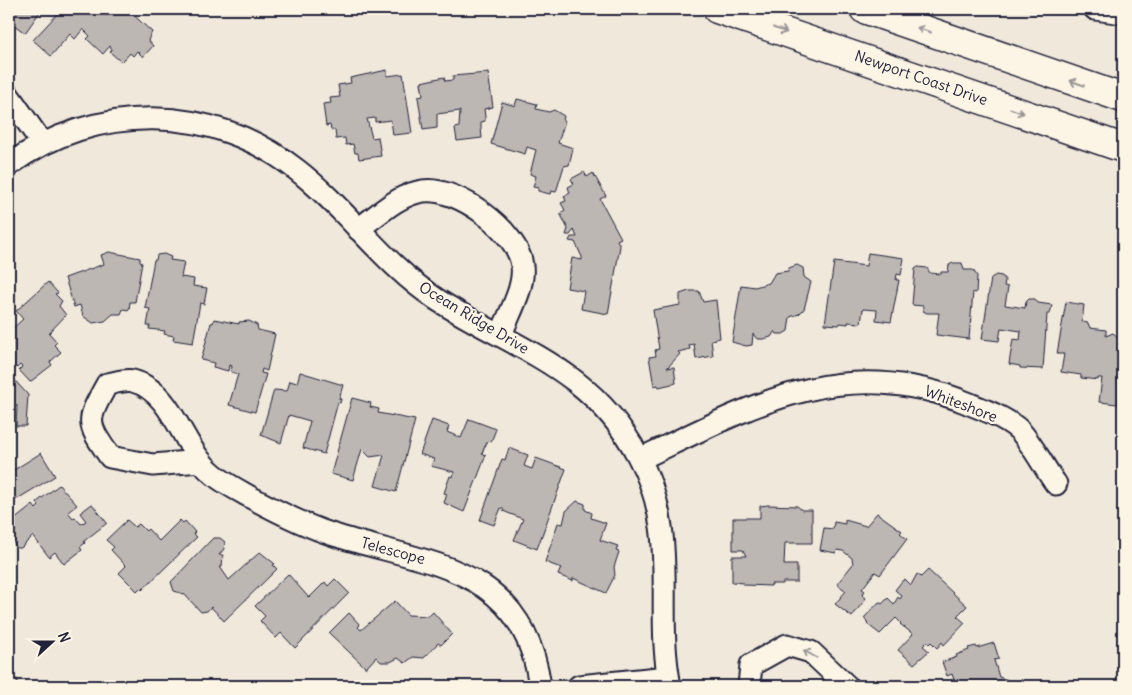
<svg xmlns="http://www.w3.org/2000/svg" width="1132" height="695" font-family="Delius,sans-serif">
  <rect width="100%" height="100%" fill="#efe8db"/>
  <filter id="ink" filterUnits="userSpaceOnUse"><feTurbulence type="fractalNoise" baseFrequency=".02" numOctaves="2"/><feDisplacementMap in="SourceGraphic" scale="10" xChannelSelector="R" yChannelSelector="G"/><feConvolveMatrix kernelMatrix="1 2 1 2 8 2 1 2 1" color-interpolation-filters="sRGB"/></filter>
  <g filter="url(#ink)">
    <g fill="#bcb7b3" stroke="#22223b">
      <polygon points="11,9 42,9 25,33 9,21"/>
      <polygon points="62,9 65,12 67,9 127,9 152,32 148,40 153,46 143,57 137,51 133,56 130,53 123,61 122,59 120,61 110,52 112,50 110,46 103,54 87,39 90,36 83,29 75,39 70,34 51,56 33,40"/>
      <polygon points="387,70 387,76 403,74 412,133 393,135 391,120 375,122 375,118 367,119 372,138 378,137 381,156 359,159 358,153 355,153 353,144 346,145 345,138 336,139 335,130 331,130 330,125 326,126 323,104 331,103 330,98 340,97 338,85 351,83 350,78"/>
      <polygon points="488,73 493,107 484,109 485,117 485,121 481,122 481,128 482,138 457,141 455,128 459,127 460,111 437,114 437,128 423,130 418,97 423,96 421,82 444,77 445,81 453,80 453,76"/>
      <polygon points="517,99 537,104 536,109 549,112 554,110 564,116 563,121 565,121 558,143 573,148 569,165 564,166 556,192 551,191 550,194 538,191 538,188 533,187 536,176 530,174 536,150 527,147 525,154 491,144 502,102 515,106"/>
      <polygon points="584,172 587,177 593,173 606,196 600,199 621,238 617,240 620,246 608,314 581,309 584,291 567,288 572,258 582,260 582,257 575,242 569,241 571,237 577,237 574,230 570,235 566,235 568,229 560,213 565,210 561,203 566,201 564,196 570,193 568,187 574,184 571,179"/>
      <polygon points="109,252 140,258 140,262 142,263 135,302 130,302 129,310 123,309 121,314 113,314 105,321 93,323 83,316 80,305 74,307 65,278 104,264 101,255"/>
      <polygon points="868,253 904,258 901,275 897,274 896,280 899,280 891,322 876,320 877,310 863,309 861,323 848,322 848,324 840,323 839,325 825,324 834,262 866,266"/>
      <polygon points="164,254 171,257 170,260 184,262 181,277 194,279 193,286 207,288 204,304 200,303 193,343 173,340 174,336 164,334 165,331 149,329 150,326 147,326 150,309 145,308 154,260 156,260 157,255"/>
      <polygon points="953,263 962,263 964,270 973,270 977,276 976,293 973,292 969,339 936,335 939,313 927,313 923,311 923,306 912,305 915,269 918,267 927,268 930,273 941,274 941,272 948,272 949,265"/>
      <polygon points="797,265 803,268 804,277 811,282 804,309 799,314 790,317 788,331 783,334 777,334 775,331 771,337 763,339 757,339 753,334 752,345 746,346 732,342 741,285 755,287 769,283 775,273 788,271 789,268"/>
      <polygon points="996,275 1002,276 1005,280 1004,286 1008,287 1005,305 1025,308 1026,302 1029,299 1035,299 1038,303 1052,305 1050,314 1047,314 1043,369 1020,368 1020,366 1009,364 1013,339 1020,340 1021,331 1001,328 999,341 982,339 991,278"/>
      <polygon points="48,282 58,293 55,294 62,301 59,306 66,315 49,333 57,342 54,345 61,352 50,362 52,365 30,382 19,370 22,367 20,365 17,368 9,360 9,332 23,319 16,311"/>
      <polygon points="689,291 699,291 703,302 716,300 720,338 711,340 713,356 696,359 694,344 689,345 690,349 678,352 680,354 667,368 674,367 676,383 659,387 658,385 654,386 649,357 656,356 655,350 659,349 653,310 680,305 680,294"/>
      <polygon points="1066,302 1084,305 1082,322 1088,323 1090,328 1106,330 1106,336 1113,333 1118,337 1121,349 1123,350 1123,382 1121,381 1118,404 1099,402 1102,378 1098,378 1098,380 1081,378 1081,375 1061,372 1064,354 1057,354"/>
      <polygon points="214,319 239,324 239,322 249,321 257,325 258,330 275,334 267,371 262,369 261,373 266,374 255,412 229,405 238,374 231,372 232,366 229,365 228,371 213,367 214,363 201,360 211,323 213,323"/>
      <polygon points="300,372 343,385 339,399 341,399 340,403 338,402 324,454 303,448 310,421 289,415 281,443 261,435 274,390 287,391 290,381 297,383"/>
      <polygon points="9,374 28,395 26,426 16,426 17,405 9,410"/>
      <polygon points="352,398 371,403 370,407 379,409 378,413 415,420 396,492 375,486 384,455 370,457 362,449 353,480 331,474"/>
      <polygon points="469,419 496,429 491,442 488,441 484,448 482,454 486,455 464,512 444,503 447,494 444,493 450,476 453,477 454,472 431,466 434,459 420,454 432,420 449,426 447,432 461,438"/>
      <polygon points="509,448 528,455 524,466 532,469 536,458 566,469 537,549 514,540 523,519 503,511 504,509 501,508 494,525 480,520 502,459 505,460"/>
      <polygon points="41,453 55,476 9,504 9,473"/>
      <polygon points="59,485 77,505 68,512 73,518 75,517 81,524 86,521 80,513 92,504 107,523 84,541 85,543 80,547 82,550 64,564 55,552 49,557 33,536 21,548 17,548 9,537 9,524 33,505 36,509 39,506 37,502"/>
      <polygon points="577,501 585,504 585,510 592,513 591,518 606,523 600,540 618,546 616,551 619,552 614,567 615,575 606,593 573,578 573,581 558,575 561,568 545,562 558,523 563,524 566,511"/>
      <polygon points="768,505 797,506 802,510 812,510 812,543 785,543 784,565 797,565 797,582 783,582 783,584 771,584 771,586 744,585 744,583 732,582 732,556 746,556 743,550 733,550 733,518 760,518 760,506"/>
      <polygon points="877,513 902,531 900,533 907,539 880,575 875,572 862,589 865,591 862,595 866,598 852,617 835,604 846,591 837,584 853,564 852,558 843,551 837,550 836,553 820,550 824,528 833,529 834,522 845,524 845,520 866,526"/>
      <polygon points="127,520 135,527 139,524 146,531 148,529 159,541 180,520 183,523 185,521 195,532 193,534 197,537 142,590 140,588 137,591 119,573 126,566 111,550 114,547 106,540"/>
      <polygon points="213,538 220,538 225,542 224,549 219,555 223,555 222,567 220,567 229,580 260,552 275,564 273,565 277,569 224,621 211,607 207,611 201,612 184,594 174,591 171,582"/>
      <polygon points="928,570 967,606 957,616 965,623 944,645 942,642 937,648 931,642 929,644 927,642 923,646 929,651 914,664 898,650 913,634 900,624 901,623 896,618 880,634 867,624 868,623 864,618 879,602 882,604 888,598 894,604 898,597 900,599 902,596 895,590 902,581 905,579 911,585 917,574 921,577"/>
      <polygon points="288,574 309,598 325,582 328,586 335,579 349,593 295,648 281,633 276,638 260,621 265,616 255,606"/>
      <polygon points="395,601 408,615 429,616 433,612 452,634 441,645 438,643 424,658 413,657 405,663 398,658 390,662 381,662 376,657 366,668 329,633 349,613 360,625 358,627 361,630"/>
      <polygon points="994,643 999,659 994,660 999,677 1008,680 1010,686 956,686 952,674 947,676 942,662 957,657 956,655 969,650 968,648 976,646 977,648"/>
      <polygon points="17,679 19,686 9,686 9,682"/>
    </g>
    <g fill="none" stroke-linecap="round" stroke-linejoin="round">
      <defs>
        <g id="street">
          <polyline points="1095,9 1123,13"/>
          <polyline points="9,96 42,143"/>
          <path d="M9,165C95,102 213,103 297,170C347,209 383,264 436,299C514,349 591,367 638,456C681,535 654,606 670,686"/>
          <path d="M358,229C377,216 399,194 423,191C457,186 519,232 522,266C525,288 508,315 501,335"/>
          <path d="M640,459C748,408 837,354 960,400C979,408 1001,415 1017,428C1029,438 1046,471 1056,484"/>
          <path d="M200,461L153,465L110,457C86,422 86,422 107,384C114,383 126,379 133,381C168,390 180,435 200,460C213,478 233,487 252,498C278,512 305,526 334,535C429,565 523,565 540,686"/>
          <polyline points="579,686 668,677"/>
          <polyline points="749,686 751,665 787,645 811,652 847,686"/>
        </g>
        <g id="primary">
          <polyline points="717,9 1123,148"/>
          <polyline points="864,9 1123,98"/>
        </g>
      </defs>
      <use href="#street" stroke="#22223b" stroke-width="25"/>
      <use href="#primary" stroke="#22223b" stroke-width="31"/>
      <use href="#street" stroke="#fcf5e5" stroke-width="21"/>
      <use href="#primary" stroke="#fcf5e5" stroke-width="28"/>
    </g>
    <defs><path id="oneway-shaft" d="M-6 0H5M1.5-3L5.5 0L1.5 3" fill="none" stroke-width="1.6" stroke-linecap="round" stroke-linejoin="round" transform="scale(1.25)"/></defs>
    <g stroke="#9a9698">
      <use href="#oneway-shaft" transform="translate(780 30) rotate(19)"/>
      <use href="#oneway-shaft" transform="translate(924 30) rotate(-161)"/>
      <use href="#oneway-shaft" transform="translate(1077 83) rotate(-161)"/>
      <use href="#oneway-shaft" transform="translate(1017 111) rotate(19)"/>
      <use href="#oneway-shaft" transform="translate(810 654) rotate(-150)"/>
    </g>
  </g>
  <g text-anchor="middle" stroke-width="5" stroke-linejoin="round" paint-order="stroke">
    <g font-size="15" fill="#22223b" stroke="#fcf5e5">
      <text transform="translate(921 78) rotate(19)" y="5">Newport Coast Drive</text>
      <text transform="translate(474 318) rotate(31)" y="5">Ocean Ridge Drive</text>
      <text transform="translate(961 404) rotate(21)" y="5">Whiteshore</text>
      <text transform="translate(393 551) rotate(15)" y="5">Telescope</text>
    </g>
  </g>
  <rect width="1132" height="695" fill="none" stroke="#fcf5e5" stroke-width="30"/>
  <rect x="15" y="15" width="1102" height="665" fill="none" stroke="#22223b" stroke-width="2" filter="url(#ink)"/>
  <g transform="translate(52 642) rotate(69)" stroke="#fcf5e5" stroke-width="4" paint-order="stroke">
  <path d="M0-4L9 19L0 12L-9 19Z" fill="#22223b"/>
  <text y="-8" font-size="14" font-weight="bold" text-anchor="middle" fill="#22223b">N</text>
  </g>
</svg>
